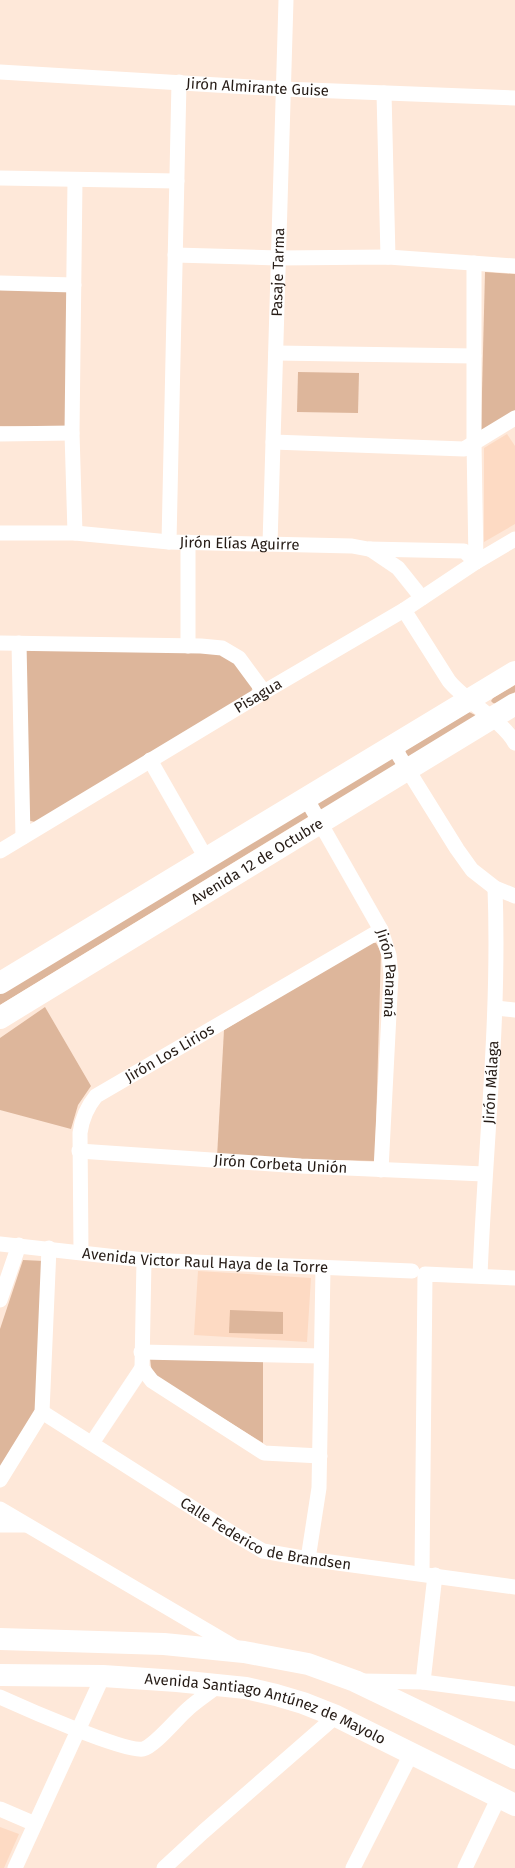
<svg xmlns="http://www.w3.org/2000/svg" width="515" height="1868" font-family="'Fira Sans',sans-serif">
  <rect width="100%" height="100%" fill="#fee8d9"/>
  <g fill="#fddac3">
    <polygon points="507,434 515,446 515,524 484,542 484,448"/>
    <polygon points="198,1271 311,1278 307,1342 194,1335"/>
    <polygon points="0,1827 19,1834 4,1868 0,1868"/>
  </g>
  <g fill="#ddb69b">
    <polygon points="485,272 515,274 515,410 481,431"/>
    <polygon points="0,290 67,291 68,427 0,426"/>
    <polygon points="298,372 359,373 358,413 297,412"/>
    <polygon points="25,648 220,653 236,661 253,683 251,694 35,822 27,820"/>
    <polygon points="515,685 515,692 496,704 493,703 491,701 493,698"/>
    <polygon points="469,712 475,715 474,718 408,757 405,754 406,750"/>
    <polygon points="390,759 395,759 396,765 324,810 318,809 318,803"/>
    <polygon points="305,810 308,812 308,817 0,1005 0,993"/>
    <polygon points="369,943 376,943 381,952 375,1161 217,1157 224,1030"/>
    <polygon points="45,1007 91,1086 78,1105 71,1129 0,1110 0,1038"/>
    <polygon points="23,1260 44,1261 36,1414 0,1472 0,1329"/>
    <polygon points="230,1310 283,1312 283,1334 229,1333"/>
    <polygon points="150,1358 263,1362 263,1443 152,1374"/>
  </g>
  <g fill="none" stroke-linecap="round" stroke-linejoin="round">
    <g stroke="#fff" stroke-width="15">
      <path id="s1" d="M0,72L283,89L515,98"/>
      <polyline points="384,93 388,257"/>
      <polyline points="0,178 177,181"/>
      <polyline points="175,255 278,258 388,257 515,266"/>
      <polyline points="474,263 474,443 476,562"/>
      <polyline points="0,283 74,285"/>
      <polyline points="276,353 474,356"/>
      <polyline points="0,434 72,433"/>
      <polyline points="273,442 464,449 515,418"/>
      <path id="s2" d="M0,533H75L169,542L352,546L368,549L464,551L476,562"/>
      <polyline points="75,533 72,433 75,180"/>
      <polyline points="169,542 179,82"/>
      <path id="s3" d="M270,544L286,0"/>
      <polyline points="370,549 398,568 422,598"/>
      <path d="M404,610L449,681C466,702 502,720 515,743"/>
      <polyline points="0,643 201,646 222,648 239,658 264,692"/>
      <polyline points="19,643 23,837"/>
      <polyline points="188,646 188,542"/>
      <polyline points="393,746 457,849 472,870 495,888 515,896"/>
      <polyline points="150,760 206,858"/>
      <path id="s4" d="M306,798L381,930L389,955L391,975L381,1170"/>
      <path id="s5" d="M0,851L264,692L404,610L476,562L515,539"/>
      <polyline points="496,1008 515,1010"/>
      <path id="s6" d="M79,1151L301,1166L484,1174"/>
      <path id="s7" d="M0,1244L144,1260L412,1271"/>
      <path id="s8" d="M81,1252L80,1133C82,1118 87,1107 96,1096L381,930"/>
      <polyline points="144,1260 142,1368 152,1381 264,1453 320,1456"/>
      <path id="s9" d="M480,1276C485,1147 500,1018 495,888"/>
      <polyline points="0,1300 19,1245"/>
      <polyline points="141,1352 321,1356"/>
      <path id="s10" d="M42,1412L232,1533L263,1551L308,1559L515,1587"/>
      <polyline points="92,1443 142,1368"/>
      <polyline points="0,1480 42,1412 49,1248"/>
      <polyline points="0,1509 238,1649"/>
      <polyline points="0,1525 25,1525"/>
      <polyline points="308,1559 319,1488 323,1269"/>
      <polyline points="422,1573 425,1274 515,1278"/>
      <polyline points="361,1681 423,1682 515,1694"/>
      <polyline points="423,1682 435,1575"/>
      <path d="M0,1697C22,1707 126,1753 143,1749C155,1746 178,1717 189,1708C198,1700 209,1693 219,1685"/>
      <polyline points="0,1809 35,1824"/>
      <polyline points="15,1868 103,1676"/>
      <polyline points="164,1868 203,1832 336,1716"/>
      <polyline points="353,1868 411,1754"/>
      <polyline points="465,1868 499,1797"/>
    </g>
    <g stroke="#fff" stroke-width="22">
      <polyline points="0,983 515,672"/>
      <path id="s11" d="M0,1018L515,704"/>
      <polyline points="0,1639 164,1644 244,1652 308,1664 355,1681 515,1758"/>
      <path id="s12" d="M0,1675L103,1676L177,1681L246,1688L276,1695L303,1703L336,1716L515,1805"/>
    </g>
  </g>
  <g text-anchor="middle" stroke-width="5" stroke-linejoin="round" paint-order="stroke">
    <g font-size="15" fill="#251b15" stroke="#fee8d9">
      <text dy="5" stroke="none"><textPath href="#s1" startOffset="258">Jirón Almirante Guise</textPath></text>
      <text dy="5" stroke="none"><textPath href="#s3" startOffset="272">Pasaje Tarma</textPath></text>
      <text dy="5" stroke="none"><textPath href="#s2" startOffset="240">Jirón Elías Aguirre</textPath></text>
      <text dy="5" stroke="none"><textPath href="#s5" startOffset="301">Pisagua</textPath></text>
      <text dy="5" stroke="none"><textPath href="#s11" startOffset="301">Avenida 12 de Octubre</textPath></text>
      <text dy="5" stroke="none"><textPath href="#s4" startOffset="196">Jirón Panamá</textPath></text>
      <text dy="5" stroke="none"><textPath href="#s8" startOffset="245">Jirón Los Lirios</textPath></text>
      <text dy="5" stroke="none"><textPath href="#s9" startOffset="194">Jirón Málaga</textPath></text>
      <text dy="5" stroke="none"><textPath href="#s6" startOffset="202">Jirón Corbeta Unión</textPath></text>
      <text dy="5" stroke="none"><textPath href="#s7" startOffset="206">Avenida Victor Raul Haya de la Torre</textPath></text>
      <text dy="5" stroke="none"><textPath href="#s10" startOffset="258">Calle Federico de Brandsen</textPath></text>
      <text dy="5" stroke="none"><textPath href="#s12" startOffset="270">Avenida Santiago Antúnez de Mayolo</textPath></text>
    </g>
  </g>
</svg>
